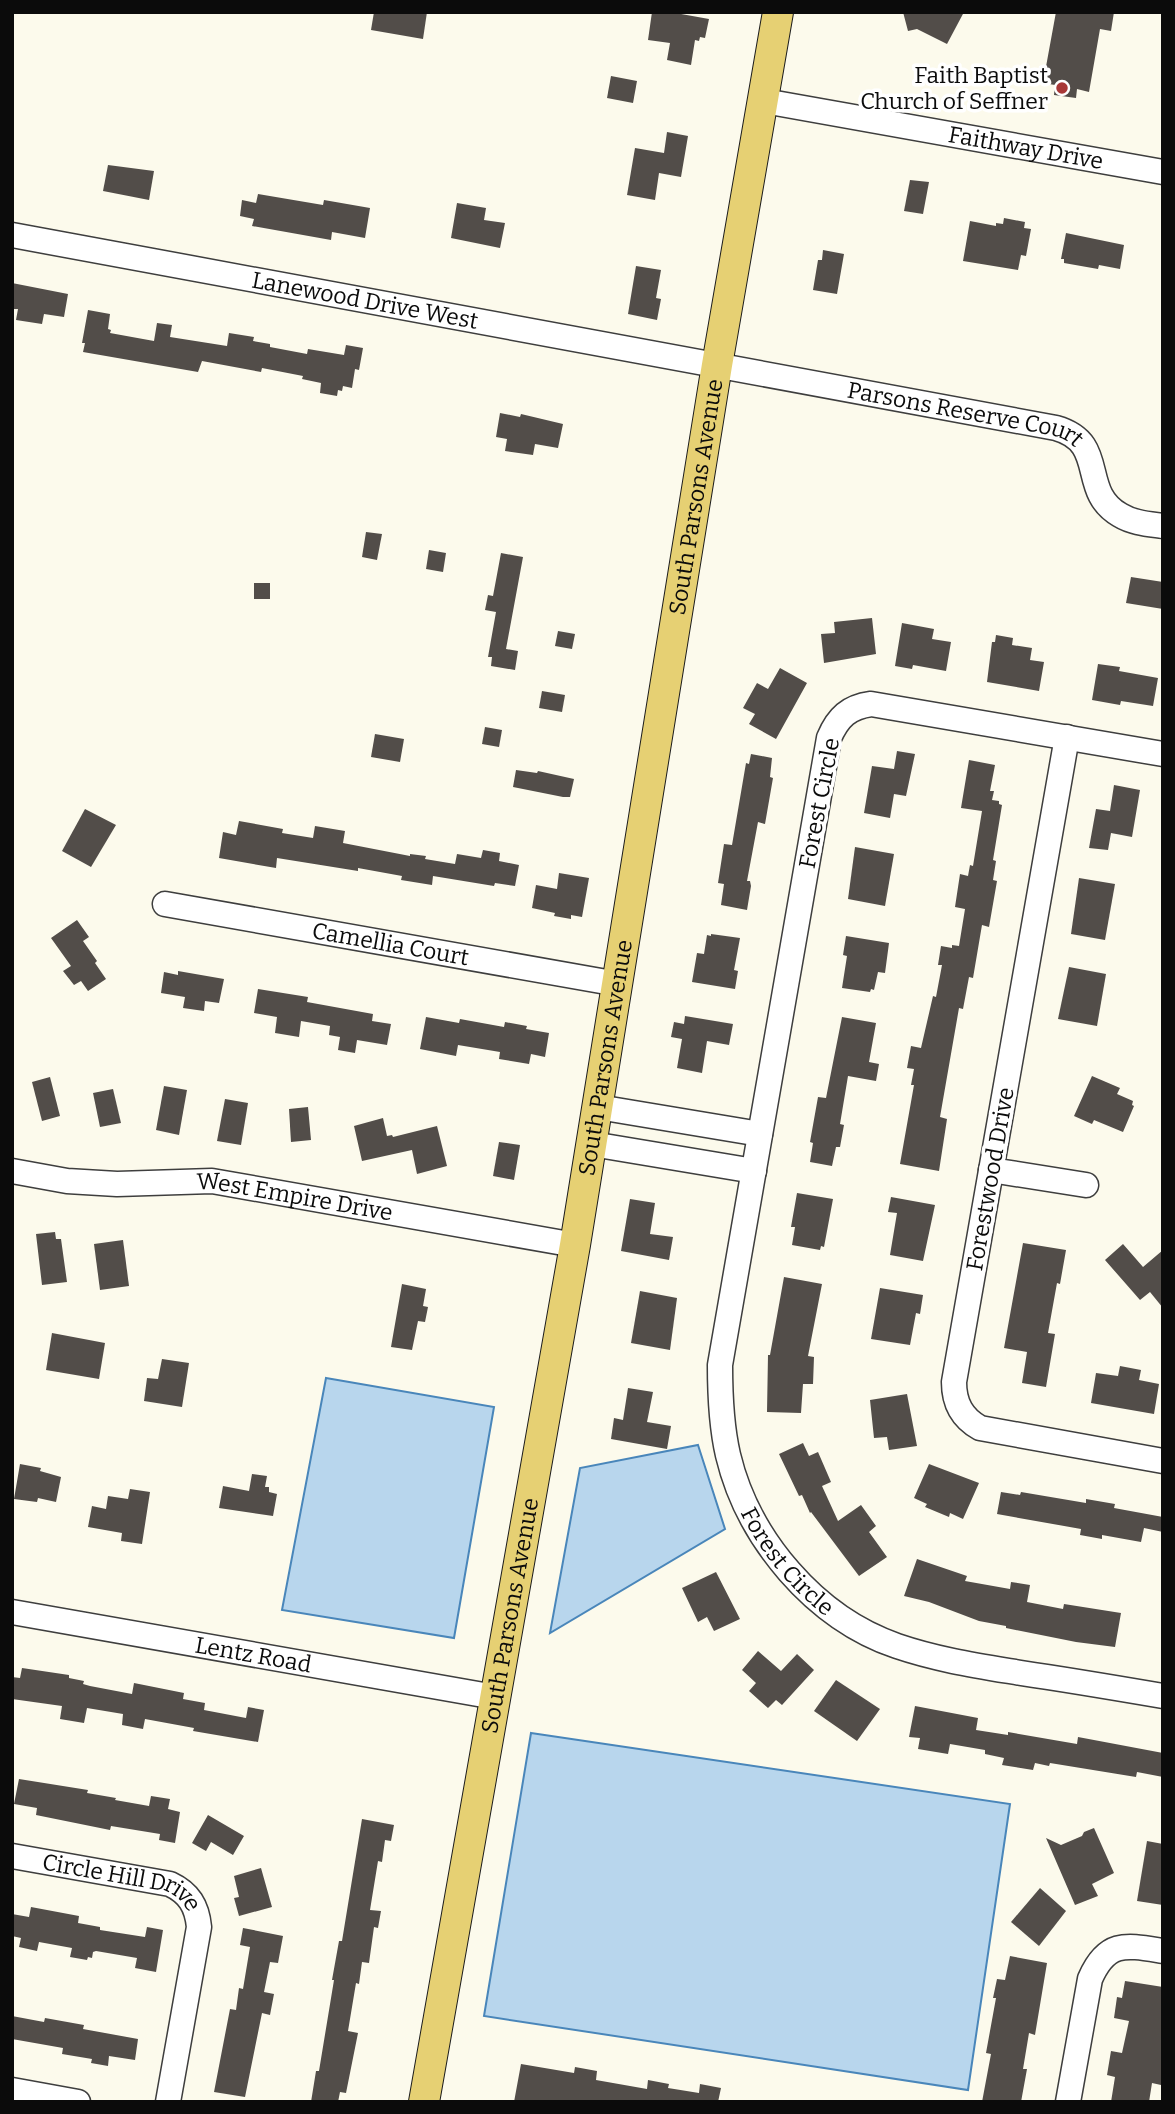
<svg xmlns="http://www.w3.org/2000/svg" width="1175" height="2114" font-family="Bitter,serif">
  <rect width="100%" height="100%" fill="#fcfaec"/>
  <g fill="#b8d6ed" stroke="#4986ba" stroke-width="2">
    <polygon points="326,1378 494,1407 454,1638 282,1610"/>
    <polygon points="698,1445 725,1529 550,1633 580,1468"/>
    <polygon points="531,1733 1010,1804 968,2090 484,2016"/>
  </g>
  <g fill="#524d49">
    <polygon points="374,12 427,12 423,39 371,30"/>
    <polygon points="652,12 670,12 709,19 705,38 700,37 699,41 695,40 691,65 667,60 670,43 648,40"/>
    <polygon points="903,12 964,12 947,44 917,29 908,31"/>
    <polygon points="1056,12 1114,12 1111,31 1100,29 1089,92 1077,89 1076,98 1054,95 1055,85 1043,83"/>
    <polygon points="611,76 637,81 633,103 607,98"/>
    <polygon points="667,132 688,136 681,177 659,173 655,200 627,195 635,148 664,153"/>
    <polygon points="108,165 154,171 149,200 103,191"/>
    <polygon points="910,180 929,182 923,214 904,211"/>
    <polygon points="258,194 323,205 324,200 370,208 365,238 332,232 331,240 252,226 254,219 240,216 242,200 256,203"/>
    <polygon points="457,203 486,208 484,220 505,223 500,248 451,238"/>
    <polygon points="1004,218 1025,222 1024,228 1031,229 1026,256 1021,255 1018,270 963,261 970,221 996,226 996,223 1003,224"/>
    <polygon points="1066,233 1124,245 1120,269 1099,265 1098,269 1064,263 1064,259 1061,259"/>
    <polygon points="823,250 844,254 837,294 813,290 818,260 822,260"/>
    <polygon points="636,266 661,270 656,298 661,299 657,320 628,314"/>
    <polygon points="12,283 68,294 64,317 44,314 42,324 16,320 18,309 12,309"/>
    <polygon points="88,310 110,314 108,329 111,330 110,333 154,341 157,323 172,325 170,337 227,346 229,333 254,337 253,341 270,344 270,347 307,354 308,349 344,355 346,345 363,348 359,370 355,369 352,388 343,386 342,391 338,390 337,396 320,393 321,383 302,379 303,376 262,368 261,372 202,361 198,372 83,352 85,343 82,343"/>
    <polygon points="500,413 520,417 521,414 563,424 558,448 535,444 533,455 505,451 507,439 496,437"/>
    <polygon points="366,532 382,534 377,560 362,557"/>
    <polygon points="429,550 446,553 443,572 426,569"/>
    <polygon points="501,553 523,557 506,649 518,651 515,670 491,666 492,657 488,657 496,612 485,610 488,595 493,596"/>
    <polygon points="1131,577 1163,582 1163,609 1126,603"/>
    <rect x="254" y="583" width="16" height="16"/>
    <polygon points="872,618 876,654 824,663 821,634 835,633 834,622"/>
    <polygon points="902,623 934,629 932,639 951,642 946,671 913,665 912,669 895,666"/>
    <polygon points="558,631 575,634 572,649 555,646"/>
    <polygon points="996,635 1013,638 1012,645 1032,648 1030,660 1044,662 1039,691 987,682 992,642 995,642"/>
    <polygon points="1098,664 1120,667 1119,671 1158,678 1153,706 1121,701 1120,705 1092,700"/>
    <polygon points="780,668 807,683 776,739 749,724 755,714 743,708 757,683 768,689"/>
    <polygon points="542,691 565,695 562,712 539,708"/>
    <polygon points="485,727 502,730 499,747 482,744"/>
    <polygon points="375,734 404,739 400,762 371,757"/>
    <polygon points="897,751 915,754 906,796 894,794 890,818 864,813 872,766 894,769"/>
    <polygon points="751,754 772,758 770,777 773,778 765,824 758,822 747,881 750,881 751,886 747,910 721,905 724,884 718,883 724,844 732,845 746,763 749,764"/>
    <polygon points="969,760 995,765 990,791 994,791 992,800 999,801 999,804 1002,805 993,860 996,861 993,880 997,881 989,927 982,925 973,978 969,977 963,1009 959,1008 940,1117 947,1119 939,1171 900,1164 914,1085 911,1085 914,1069 907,1068 911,1046 921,1048 933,996 936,997 942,965 938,965 941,946 952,948 952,945 959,946 965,909 955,907 960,874 968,876 970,865 973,866 982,811 961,808"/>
    <polygon points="516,770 537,773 538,771 574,779 570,797 563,797 513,787"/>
    <polygon points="1114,785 1140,790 1132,837 1111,833 1108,850 1089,848 1096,809 1110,811"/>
    <polygon points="85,809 116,825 91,867 62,851"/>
    <polygon points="239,821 283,829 282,833 313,838 315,826 345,831 343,843 410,856 410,854 426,856 425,859 455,864 457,854 481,858 483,850 500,853 499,861 519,865 515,886 495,883 494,886 433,876 432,885 401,880 402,876 358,868 358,871 277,858 276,868 219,858 223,832 236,835"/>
    <polygon points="855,847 894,854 885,906 848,899"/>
    <polygon points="559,873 589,878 582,917 571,915 571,919 554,916 555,913 532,908 536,885 557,889"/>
    <polygon points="1079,878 1115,884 1105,940 1071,934"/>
    <polygon points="77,920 89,937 83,941 97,961 95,963 106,979 88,991 81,981 74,985 63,971 71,966 51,938"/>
    <polygon points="711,934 740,938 734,970 738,971 735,989 692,982 697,953 704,954 707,935 711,936"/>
    <polygon points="846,936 889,943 885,973 878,972 874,990 871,989 870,992 842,988 847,956 843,955"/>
    <polygon points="1069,967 1106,974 1097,1026 1058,1019"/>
    <polygon points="178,971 224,979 219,1003 205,1001 204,1011 183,1008 185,997 161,993 164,972 178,975"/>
    <polygon points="258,989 308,997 307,1002 373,1014 372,1021 391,1024 387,1045 357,1040 355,1053 338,1050 340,1037 329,1035 330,1026 301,1021 299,1037 275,1033 277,1017 254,1013"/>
    <polygon points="685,1016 733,1024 729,1045 707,1041 702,1073 677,1068 682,1039 671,1037 674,1022 684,1024"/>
    <polygon points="426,1017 459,1023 460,1019 504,1027 505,1022 527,1026 526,1029 549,1033 545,1057 531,1054 529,1064 499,1059 500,1052 458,1045 456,1056 420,1049"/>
    <polygon points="842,1017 876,1023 869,1062 879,1064 876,1081 848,1076 840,1124 844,1125 840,1147 836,1147 832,1166 810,1162 813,1143 810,1142 818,1097 826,1098"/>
    <polygon points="1092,1076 1120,1088 1117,1094 1133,1101 1132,1105 1134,1106 1123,1132 1094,1120 1092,1124 1074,1116"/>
    <polygon points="50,1077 60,1116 42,1121 32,1082"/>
    <polygon points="164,1086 187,1090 179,1135 156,1130"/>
    <polygon points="113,1089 121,1123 100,1127 93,1093"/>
    <polygon points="225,1099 248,1103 241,1145 217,1141"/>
    <polygon points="308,1107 311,1140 291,1142 289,1109"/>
    <polygon points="383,1118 387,1136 392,1135 393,1137 437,1126 447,1166 417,1174 412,1150 362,1161 354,1126"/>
    <polygon points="499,1142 520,1145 514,1180 493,1176"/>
    <polygon points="797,1193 833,1199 824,1247 821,1246 820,1250 792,1245 795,1227 791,1227"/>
    <polygon points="891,1197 935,1205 923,1261 890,1255 897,1213 888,1212"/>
    <polygon points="630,1199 655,1203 650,1234 673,1237 669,1260 621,1251"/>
    <polygon points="55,1232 56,1239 61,1239 67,1282 42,1285 36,1234"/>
    <polygon points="123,1240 129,1286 100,1290 94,1244"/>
    <polygon points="1023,1243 1066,1250 1060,1284 1057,1283 1048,1333 1055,1334 1046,1387 1022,1383 1027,1352 1004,1348"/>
    <polygon points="1123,1244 1143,1267 1163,1250 1163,1308 1150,1292 1140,1300 1105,1260"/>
    <polygon points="784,1277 822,1284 808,1356 814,1357 813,1384 803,1384 801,1413 767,1412 768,1355 770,1355"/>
    <polygon points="402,1284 426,1289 423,1306 428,1307 425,1322 418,1321 412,1350 391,1347"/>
    <polygon points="880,1288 923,1295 920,1314 916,1313 910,1345 871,1339"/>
    <polygon points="640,1291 677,1298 670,1350 631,1343"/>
    <polygon points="52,1333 105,1343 99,1379 46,1370"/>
    <polygon points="162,1359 189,1363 182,1407 144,1401 147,1378 158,1379"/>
    <polygon points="1120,1366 1141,1370 1139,1380 1159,1384 1154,1414 1091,1403 1096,1373 1118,1376"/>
    <polygon points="628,1388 653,1392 647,1422 671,1426 667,1449 611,1439 614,1418 623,1420"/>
    <polygon points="907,1394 917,1446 889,1450 887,1437 874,1438 870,1400"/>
    <polygon points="803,1443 809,1456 818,1452 831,1482 822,1486 838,1521 861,1505 876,1526 869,1532 887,1557 859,1576 811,1512 810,1513 802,1495 799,1496 779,1454"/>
    <polygon points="20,1464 41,1468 40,1471 61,1477 56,1502 38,1498 37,1502 14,1499"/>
    <polygon points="929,1464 979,1483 963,1519 950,1513 949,1517 925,1507 927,1504 914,1498"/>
    <polygon points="252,1474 267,1476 265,1487 269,1487 269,1492 277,1494 273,1516 219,1508 223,1486 249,1491"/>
    <polygon points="130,1489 150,1492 142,1544 121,1541 122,1533 88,1527 92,1506 106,1509 108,1496 128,1499"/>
    <polygon points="1001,1492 1020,1495 1021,1492 1086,1503 1086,1499 1115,1504 1114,1508 1163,1517 1163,1532 1144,1528 1141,1542 1102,1535 1102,1539 1080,1535 1081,1529 997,1514"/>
    <polygon points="917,1559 967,1576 965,1581 1010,1589 1011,1582 1030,1585 1027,1602 1063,1609 1064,1604 1121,1613 1115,1647 1076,1642 1006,1628 1006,1626 979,1621 929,1602 904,1596"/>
    <polygon points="716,1572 740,1619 714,1631 707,1617 698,1622 682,1588"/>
    <polygon points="758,1651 781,1671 797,1654 814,1670 782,1705 776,1700 768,1708 749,1691 756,1683 742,1670"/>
    <polygon points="22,1668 69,1675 69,1678 84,1681 83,1684 90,1686 132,1694 134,1683 184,1693 183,1699 205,1703 204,1710 246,1718 248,1707 264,1710 258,1742 193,1731 194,1728 145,1719 143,1729 122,1725 123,1714 87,1708 84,1723 60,1719 62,1706 12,1699 12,1677 20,1678"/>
    <polygon points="836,1680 880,1709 857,1741 814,1711"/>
    <polygon points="915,1706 978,1718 976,1730 1008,1735 1008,1732 1077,1744 1078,1737 1163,1753 1163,1777 1137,1772 1136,1777 1050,1763 1049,1766 1035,1763 1033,1770 1002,1765 1004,1758 985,1754 985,1750 950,1744 948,1754 918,1749 920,1738 909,1737"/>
    <polygon points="19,1779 88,1790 87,1793 116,1798 115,1800 149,1806 151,1796 170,1799 168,1809 180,1812 175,1843 159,1840 160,1834 111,1826 110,1830 36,1815 37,1808 14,1804"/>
    <polygon points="208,1815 244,1836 233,1855 211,1842 206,1851 192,1843"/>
    <polygon points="362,1819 394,1825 391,1841 385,1840 382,1862 378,1861 370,1910 381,1911 378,1928 374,1927 369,1963 362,1962 359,1984 356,1983 348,2031 358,2033 346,2093 340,2092 338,2102 311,2102 316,2071 319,2071 334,1980 332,1980 339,1941 342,1941"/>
    <polygon points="1094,1828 1114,1873 1092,1884 1098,1896 1075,1905 1046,1838 1061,1845 1082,1836 1084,1832"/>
    <polygon points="1147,1841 1163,1844 1163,1905 1137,1901"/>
    <polygon points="261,1868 272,1907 239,1916 234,1898 239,1897 234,1876"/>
    <polygon points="1040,1888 1066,1911 1039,1946 1011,1922"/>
    <polygon points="31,1907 79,1916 78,1923 100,1927 100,1930 145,1937 147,1927 163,1930 156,1972 135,1968 137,1958 96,1951 93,1952 92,1958 88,1957 87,1960 70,1957 72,1948 39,1942 37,1951 19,1947 21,1938 12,1936 12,1914 29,1917"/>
    <polygon points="243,1928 283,1936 278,1963 270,1962 264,1992 274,1994 270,2015 262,2013 245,2097 214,2092 230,2009 236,2010 239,1988 243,1989 250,1947 240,1945"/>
    <polygon points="1010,1956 1047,1963 1035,2035 1029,2033 1023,2069 1027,2069 1021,2102 982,2102 991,2054 986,2053 996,1998 993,1998 997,1979 1005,1980"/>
    <polygon points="1125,1981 1163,1987 1163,2076 1161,2085 1152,2083 1149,2102 1111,2102 1115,2077 1107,2075 1111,2051 1122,2053 1129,2021 1114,2018 1117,1997 1122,1998"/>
    <polygon points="12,2016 44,2022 45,2018 84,2025 83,2029 138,2039 135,2060 109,2056 108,2066 91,2063 92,2059 62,2054 63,2048 12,2039"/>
    <polygon points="521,2064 574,2073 575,2067 597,2071 596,2080 647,2089 648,2080 669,2084 668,2088 699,2093 700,2084 721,2088 718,2102 514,2102"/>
  </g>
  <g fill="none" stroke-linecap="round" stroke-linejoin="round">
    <defs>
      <g id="minor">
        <path id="s1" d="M764,101L1163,172"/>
        <path id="s2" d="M12,235L1056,428C1109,443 1078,491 1120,515C1133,523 1149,524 1163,526"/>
        <path d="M1067,737L954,1382C954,1403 962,1418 980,1428L1163,1461"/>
        <path id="s3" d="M1163,754L871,704C849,707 838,717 829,738L720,1365C720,1396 721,1425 728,1455C748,1539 815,1618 897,1646C938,1660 979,1666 1021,1673C1069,1680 1116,1688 1163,1696"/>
        <path id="s4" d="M165,904L618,984"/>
        <polyline points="598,1107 760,1134"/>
        <polyline points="592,1144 754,1171"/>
        <polyline points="991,1170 1086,1185"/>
        <path id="s5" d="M12,1171L67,1181L117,1184L212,1181L575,1245"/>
        <path id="s6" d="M12,1612L495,1697"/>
        <path id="s7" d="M12,1856L170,1884C189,1893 197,1906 199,1927L168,2102"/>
        <polyline points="12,2090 78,2102"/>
        <path d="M1068,2102L1090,1979C1107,1940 1126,1945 1163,1951"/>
      </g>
      <g id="major">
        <path id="s8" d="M424,2102L575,1245L717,365L778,12"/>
      </g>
    </defs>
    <use href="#minor" stroke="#3e3e3e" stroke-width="27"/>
    <use href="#major" stroke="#1c1c1c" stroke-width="32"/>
    <use href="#minor" stroke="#fff" stroke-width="24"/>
    <use href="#major" stroke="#e6d073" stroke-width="30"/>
  </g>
  <circle fill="#a83837" stroke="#fff" stroke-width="2.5" cx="1062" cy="88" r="7"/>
  <g text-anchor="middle" stroke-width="7" stroke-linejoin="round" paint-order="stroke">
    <g font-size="23" fill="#0b0b0b" stroke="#fff" text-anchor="end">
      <text x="1048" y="83">Faith Baptist<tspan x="1048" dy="26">Church of Seffner</tspan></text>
    </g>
    <g font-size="23" fill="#0b0b0b" stroke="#fff">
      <text dy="8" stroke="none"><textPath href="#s1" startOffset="266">Faithway Drive</textPath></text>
      <text dy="8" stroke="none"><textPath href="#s2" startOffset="359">Lanewood Drive West</textPath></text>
      <text dy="8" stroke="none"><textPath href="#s2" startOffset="970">Parsons Reserve Court</textPath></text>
      <text dy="8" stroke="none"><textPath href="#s8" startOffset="1628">South Parsons Avenue</textPath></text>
      <text transform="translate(819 803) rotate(-79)" y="8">Forest Circle</text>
      <text dy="8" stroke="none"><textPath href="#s4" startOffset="229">Camellia Court</textPath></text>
      <text dy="8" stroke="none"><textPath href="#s8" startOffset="1060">South Parsons Avenue</textPath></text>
      <text transform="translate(990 1179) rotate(-80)" y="8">Forestwood Drive</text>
      <text dy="8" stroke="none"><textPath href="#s5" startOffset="285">West Empire Drive</textPath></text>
      <text dy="8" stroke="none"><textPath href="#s3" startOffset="1204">Forest Circle</textPath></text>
      <text dy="8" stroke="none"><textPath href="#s8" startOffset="494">South Parsons Avenue</textPath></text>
      <text dy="8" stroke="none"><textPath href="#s6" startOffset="245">Lentz Road</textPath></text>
      <text dy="8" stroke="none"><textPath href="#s7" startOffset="114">Circle Hill Drive</textPath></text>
    </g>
  </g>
  <rect width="1175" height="2114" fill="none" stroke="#0b0b0b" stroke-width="28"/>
</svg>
